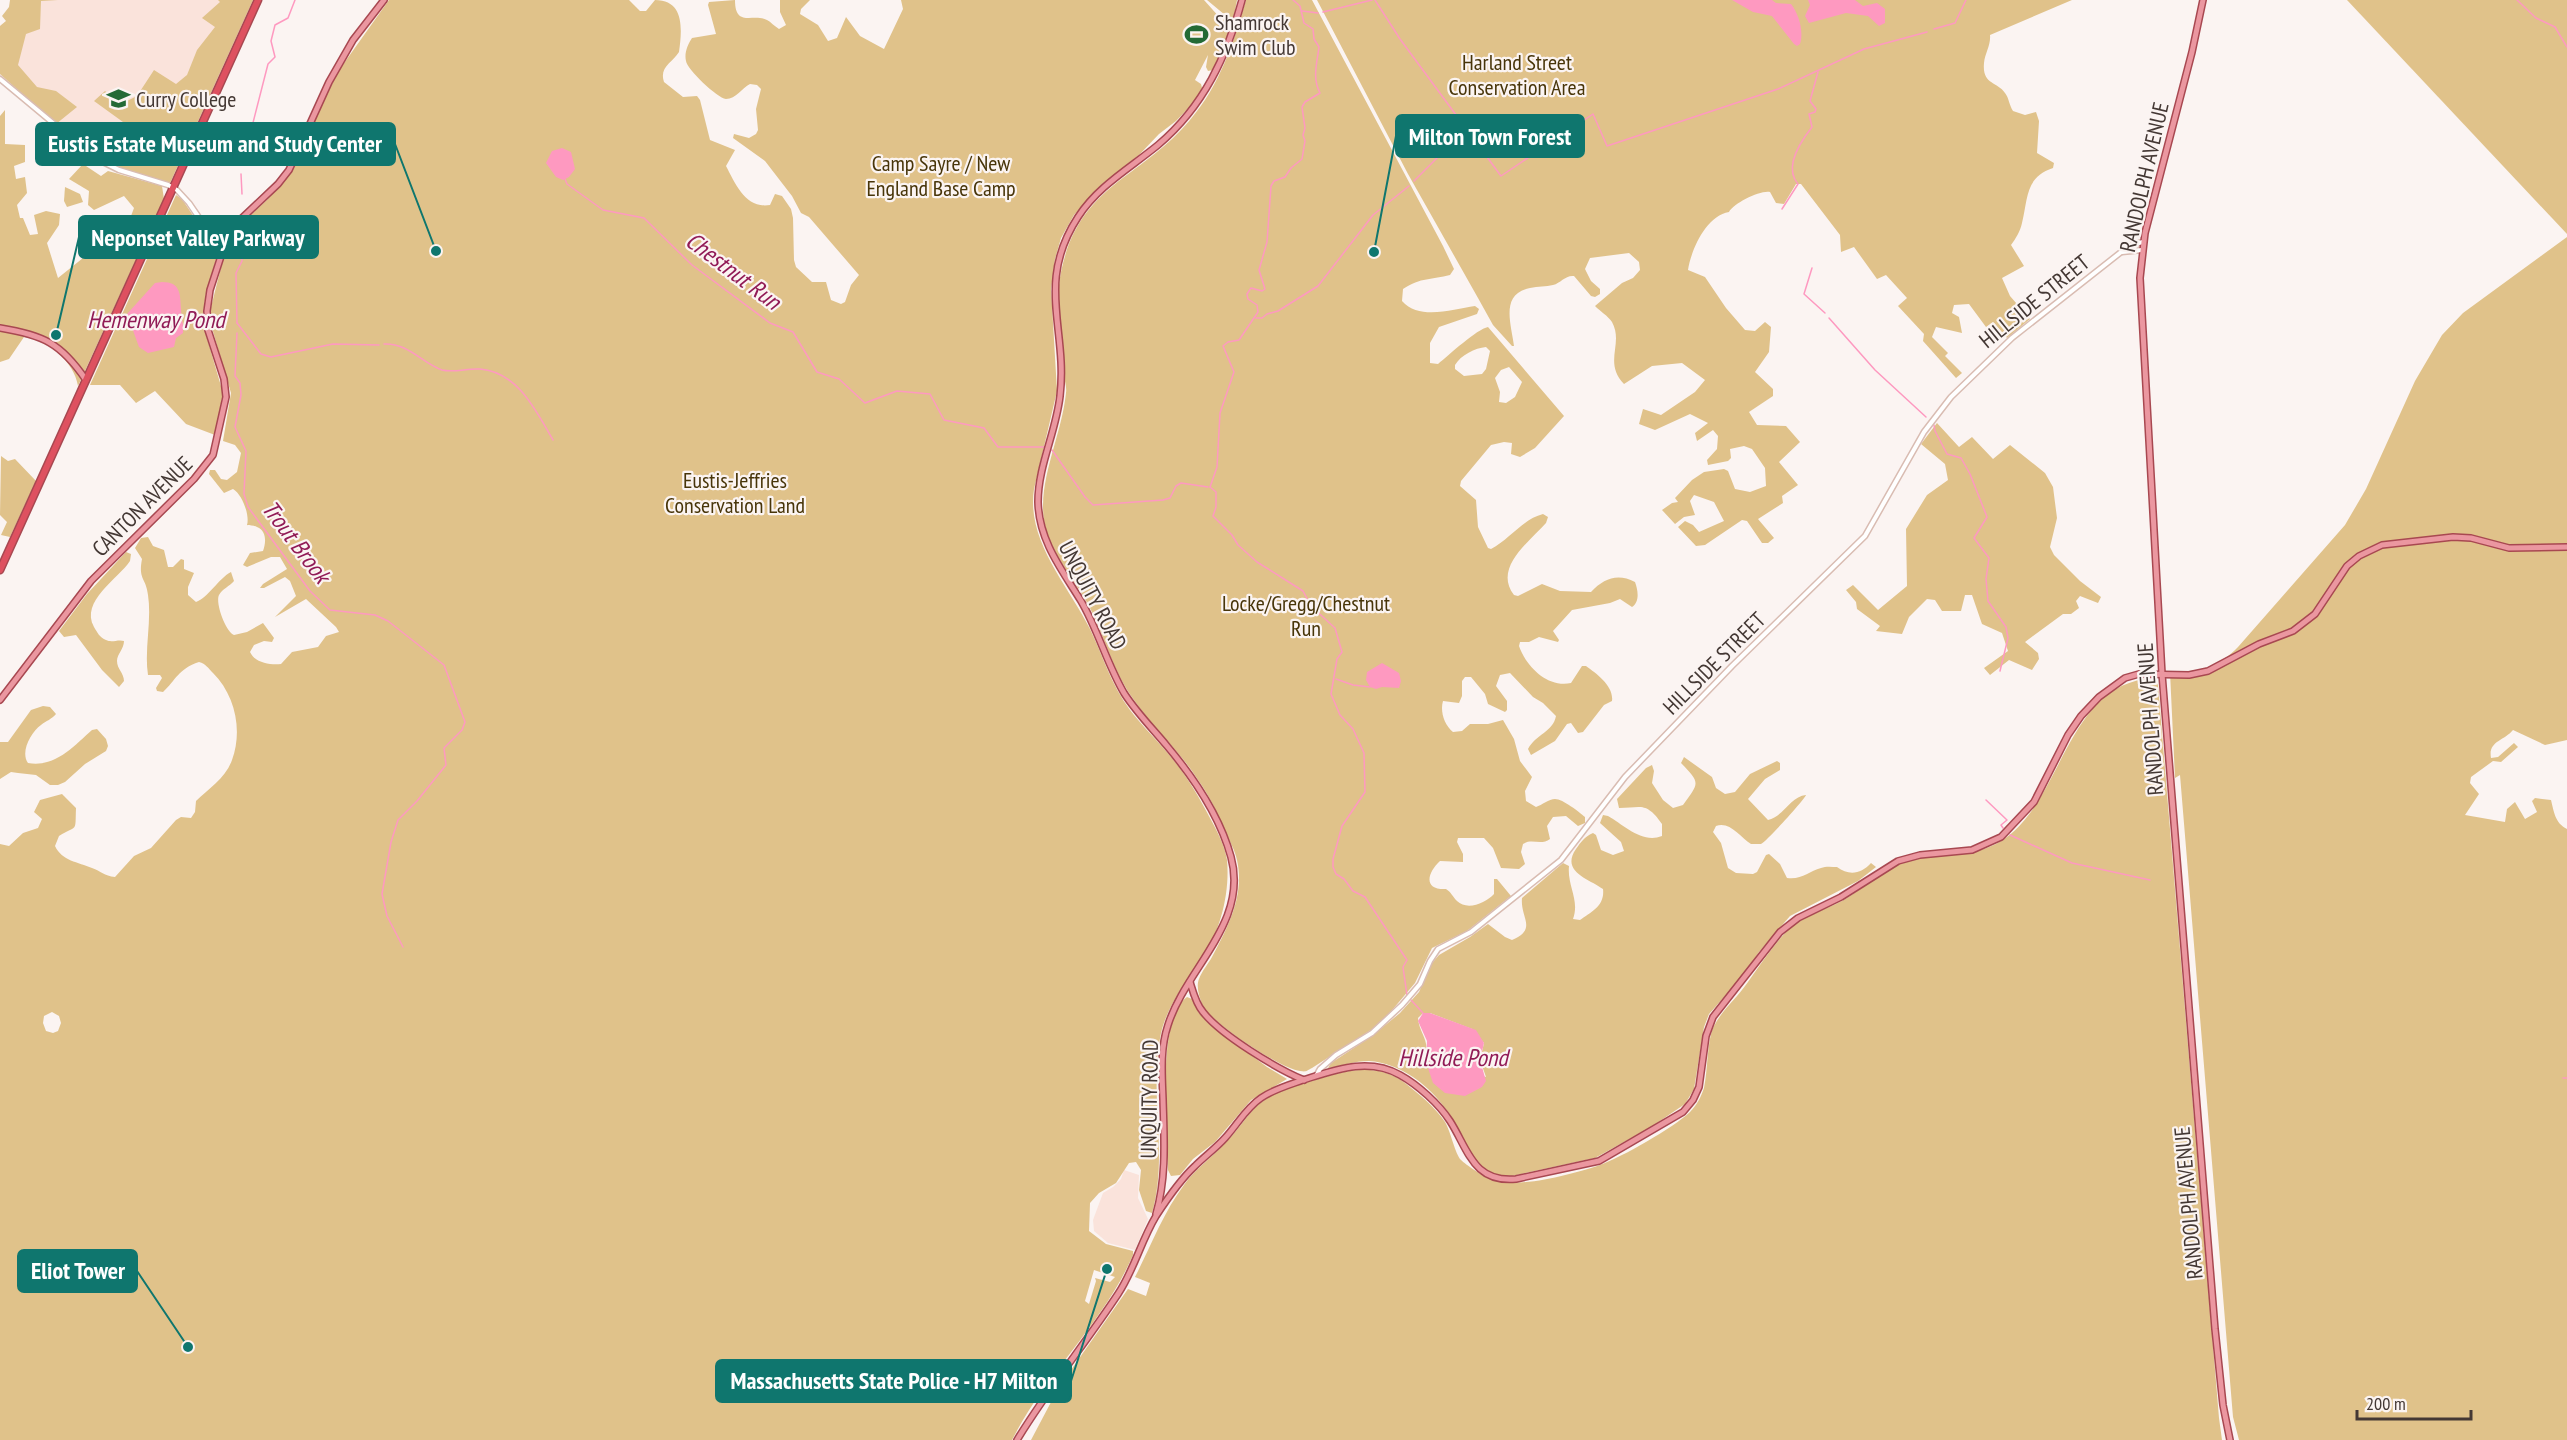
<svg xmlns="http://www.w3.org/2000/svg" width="2567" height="1440" font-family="'PT Sans Narrow',sans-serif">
  <rect width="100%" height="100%" fill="#fbf4f2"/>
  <g fill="#fae3db">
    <polygon points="33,0 253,0 170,183 82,147 0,74 0,26"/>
    <polygon points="1124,1170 1139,1175 1138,1198 1148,1219 1135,1250 1108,1243 1094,1231 1093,1220 1103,1193 1113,1187 1121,1179"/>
  </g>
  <g fill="#e0c28a" fill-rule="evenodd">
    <polygon points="10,0 58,0 41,1 40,29 26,34 18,65 37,87 56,91 77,107 56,124 0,74 0,26 6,21 2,16 9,7"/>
    <polygon points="218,0 253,0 170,183 124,170 97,158 61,128 70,122 92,141 96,138 111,150 122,150 133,143 123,122 94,101 105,91 121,104 137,96 154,70 176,84 187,75 197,50 215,27 202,18 220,2"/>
    <path d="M389,0H629L640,11H646L655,0C685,0 682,30 679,52C672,63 659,67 664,82L683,97L697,96L700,100L710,140L735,150L726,166C736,185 746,209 770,205L775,194L782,196L791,209L793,218L794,260L796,267L812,282H826L831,300L841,304L845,302L851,285L859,275L809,217L801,213L792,196L765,161L733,138L734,134L749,138L756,134L758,130L756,109L761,89L757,85L750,84C742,88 736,99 726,99C717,98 687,69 686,61C684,53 688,44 692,38L716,34L708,5L709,2L735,0C735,28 753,13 767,20C771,22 774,26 779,29L786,25L780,12V0H810L801,9L800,14L818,25L828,41L837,38L846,17L860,36L884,49L903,9L901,0H1204L1221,19L1218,32L1225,15L1207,0H1237C1233,24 1225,49 1213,70L1208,71L1206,67L1208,55L1195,80L1201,84L1202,88L1195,101L1176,121L1159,134L1139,155L1102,184L1074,215L1061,238L1055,259L1051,289L1057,391L1034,489C1026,541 1068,585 1090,629C1103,656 1111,685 1130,710C1142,726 1158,741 1171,757C1187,776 1199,797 1210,818C1217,831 1225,846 1227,860C1230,892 1221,930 1202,958C1186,982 1168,1004 1161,1033C1148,1092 1169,1153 1152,1213L1146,1211L1139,1190L1141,1170L1136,1162L1129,1163L1116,1183L1099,1193L1090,1203L1089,1231L1106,1244L1133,1251V1255C1103,1324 1045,1374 1012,1440H0V844L9,846L23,833L38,828L42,819L34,812L40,800L62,794L76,808C75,834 78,824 59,836L55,846C62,861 78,862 92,868C101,871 104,876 115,877L134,856L151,848L176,820L181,817L191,818L195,812L196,801C208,789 226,778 232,760C243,730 235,695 213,673C208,668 206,664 199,662C178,669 176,680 163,692L157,691L156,688L162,678L160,675H148C144,649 152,622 148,595C146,577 138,580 142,559L135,548L141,538L148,537L153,546L164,550L168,567H173L181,559L184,560V569L194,573L188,587V595L196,602C208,598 219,578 231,572L234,581C230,586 222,589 219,595C215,603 226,632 234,635L247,632L263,623L274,638L272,642L264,641L254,645L250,652C255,663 270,665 281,664L292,652L318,647L326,636L339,632L336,627L306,599L275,617L296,596L290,581L285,577L264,588H260L263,584L287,569L280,557H271L247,567L243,565L250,553L263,551C266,543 267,531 257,527C254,525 250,526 247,525C250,515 242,494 233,489L224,493L209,474L210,470H215L221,479L227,480L237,472L241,453L235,445L223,441L231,393L212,328L210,311L224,256L243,222L268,199L291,171L337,73ZM52,1012L59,1016L61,1023L58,1031L53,1033L46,1031L43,1023L44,1016ZM1094,1270L1115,1277L1110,1282L1095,1278L1096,1281L1089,1304L1085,1301Z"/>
    <path d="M1246,0H1312L1443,246L1454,269L1450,275C1432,280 1421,277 1403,289L1402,301C1420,321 1453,309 1475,306L1479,309L1477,314L1439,327L1430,343V363L1438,364C1449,355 1477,329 1488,327L1564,416L1535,448L1520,457L1511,454L1512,443L1504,442L1491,445L1461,481L1460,486L1476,500L1478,527L1488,548L1491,549C1510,539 1523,519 1543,514L1548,517L1546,523C1529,542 1493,568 1514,595L1518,596L1542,584L1560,591L1591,592C1604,578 1618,573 1635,582C1638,590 1640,602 1632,607L1620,599L1610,603L1572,610L1553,631L1559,640L1558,642L1539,637L1529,642H1520L1519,646C1526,666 1547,688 1571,683L1582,666H1586C1597,674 1614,686 1612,701L1604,705L1583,732L1578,733L1571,723L1567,724L1555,741L1531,755L1528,749C1536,734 1553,732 1556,716L1543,703L1533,697L1510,673L1500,675L1496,686L1507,701V710L1505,712L1488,704L1485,694L1471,677H1465L1462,681V696L1459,703L1443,701C1440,711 1444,725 1453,732L1462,731L1470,724H1488L1503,720L1514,739L1520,761L1532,777L1525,791L1526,801L1536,807C1542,805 1549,799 1555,799C1563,799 1579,812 1585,817V823L1578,826L1566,816L1553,817L1547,826L1550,839C1541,846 1532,838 1523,844L1521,852L1525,864L1519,869L1501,868L1493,848L1484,838H1458L1457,842L1463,854V862L1440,861C1427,873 1423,890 1446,889C1452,893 1452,896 1457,901C1467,911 1486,903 1494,894V879H1497L1511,896L1467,931L1432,948L1415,983L1388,1015L1371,1030L1312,1068C1306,1071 1307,1072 1300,1071C1281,1069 1208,1021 1202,1004C1199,996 1196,986 1199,979C1202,971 1208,964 1212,957C1228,927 1245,895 1237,860C1235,850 1229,840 1225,831C1218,814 1209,795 1198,780C1180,751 1153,728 1134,700C1114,673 1105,638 1090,608C1072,574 1042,546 1043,505C1044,467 1062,431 1066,393C1067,386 1064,380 1064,374C1063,341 1054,305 1061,272C1079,184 1141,179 1190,120C1220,85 1233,44 1246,0ZM1486,347L1490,351L1486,369L1482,374L1464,376L1455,369V365C1461,355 1475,348 1486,347ZM1509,367L1522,382L1515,397L1506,403L1499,402L1500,392L1495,378L1501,370Z"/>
    <path d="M1317,0H2072L1990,35C1991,45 1985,53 1984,63C1982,85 1997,81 2005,93C2009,98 2009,105 2013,111L2025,115L2036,112L2039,121L2037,153L2054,163L2053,168C2025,177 2028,199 2022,223C2020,232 2016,238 2011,245L2024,266L2002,278L2010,296L2030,319L2007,338L1993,322L1986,327L1969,304L1954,305L1952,313L1959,317L1962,333L1936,327L1932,337L1948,353L1945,356L1962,373L1956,378L1923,341L1924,334L1898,306L1907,298L1886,275L1877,279L1854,247L1841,252L1840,235L1801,184H1796L1784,204L1776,203L1770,192C1760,190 1734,203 1729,212C1706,216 1691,250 1688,270L1705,277L1726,308L1745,330L1755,331L1765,322L1771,327L1769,352L1755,372L1773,389V396L1749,412L1757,425L1786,426L1800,442L1779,462L1798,485L1782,496L1783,503L1758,519L1774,538L1768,543H1762L1747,521L1742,520L1705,545L1696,546L1678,527L1685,521L1693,525L1699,532L1724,521L1714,502L1694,495L1690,501L1695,515L1684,517L1675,524L1662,510L1672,503L1678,502L1675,498L1692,480L1704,472L1724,469L1728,471L1735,489L1750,492L1766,486L1765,468L1752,449L1744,446L1730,449L1731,458L1728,461L1708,465L1707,460L1717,449L1718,436L1713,430L1697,441L1695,433L1708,423L1690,414L1655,430L1639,424L1643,409L1661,415L1695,392L1705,380L1682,363L1652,366L1624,384C1603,362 1624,344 1612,322C1608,316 1600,311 1595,306L1622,283L1633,278L1640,270L1639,262L1629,253L1590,258L1585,269L1591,281L1600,289V294L1595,297L1591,296L1574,276C1565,275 1561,283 1553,285C1546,287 1538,286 1530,288C1500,294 1511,323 1514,346H1512L1493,325L1478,298L1408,174Z"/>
    <polygon points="2347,0 2567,0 2567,234"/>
    <path d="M5,110V144L25,145V162L14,166L16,179L25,177L27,193L17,205L20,218H23L30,235L38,234L34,215L46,211L60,214L59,225L47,243L58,278L108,238L122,240L134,208L124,196L94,210L88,205L89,191L69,179L83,164L101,176L108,171L162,186L164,199L78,386C74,361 48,340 24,337L9,359L0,362V116Z"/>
    <polygon points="65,187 80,194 83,202 67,207 64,201"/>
    <polygon points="176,195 182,199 218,253 206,293 203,314 204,328 223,393 215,435 186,424 155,391 136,403 120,385 90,385"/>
    <path d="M2567,237V740L2545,745L2513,730C2504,741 2488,741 2491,758L2498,757L2514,743L2518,747L2501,762L2493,761L2471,777L2470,783L2479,794L2465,815L2505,822L2507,809L2515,802L2525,819L2537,812L2532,801L2535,798L2551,800C2554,812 2555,823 2567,829V1440H2239L2233,1417L2180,775L2175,778L2170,672C2199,672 2218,668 2238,647L2345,525L2366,489L2415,381L2442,335L2463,313Z"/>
    <polygon points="1937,423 1959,447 1972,437 1993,459 2010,445 2045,473 2053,487 2057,518 2050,547 2054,555 2080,581 2101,597 2098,603 2080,596 2076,601 2079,608 2071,614 2063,614 2025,642 2038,653 2039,659 2032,670 2009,660 1990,675 1984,668 2008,651 2002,633 1982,624 1972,595 1965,595 1961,611 1942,611 1935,600 1927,599 1909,617 1902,634 1876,631 1880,626 1857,609 1856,602 1846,590 1853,585 1878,610 1907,586 1906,529 1927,495 1948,480 1945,464 1921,444"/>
    <polygon points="1,456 8,461 15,459 36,481 10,537 1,535 7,522 0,515"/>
    <path d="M126,552L131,554L130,561C118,579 80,601 94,627C97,632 100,638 106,640C112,643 118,639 124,641C124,649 117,654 117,661C117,669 124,673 124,681L119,687L102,670L76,635L64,637L59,631L87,594Z"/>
    <path d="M2145,679L2155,680L2158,685L2219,1418L2222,1440H1031L1059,1387L1128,1289L1146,1296L1150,1283L1135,1277C1151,1246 1163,1213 1184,1185C1196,1168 1214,1156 1228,1140C1241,1127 1250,1109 1266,1099C1283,1088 1306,1083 1325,1077C1353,1069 1379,1064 1405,1083C1419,1094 1435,1107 1445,1122C1451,1132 1455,1154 1461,1160C1465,1164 1484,1177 1490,1179C1516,1190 1573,1174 1600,1165C1622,1157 1673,1128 1690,1112C1697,1105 1701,1097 1704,1088C1708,1071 1707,1039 1714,1026C1723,1009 1737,998 1748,982C1760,965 1772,947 1786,932C1803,915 1827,910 1847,898C1868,885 1889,865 1913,860C1946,852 1978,859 2007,837C2062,796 2068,690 2145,679Z"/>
    <path d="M43,706L50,707L56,714C52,719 46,721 41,725C31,732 20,752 28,763C55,768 74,746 92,730L97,729L106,739L108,746L106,751L85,764L65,782L58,785H50L36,775L18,773L11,772L0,779V742H8L31,710Z"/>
    <path d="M1684,757L1712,777L1716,788L1725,794L1735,792L1750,774L1777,761L1780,763V770L1765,779L1748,799L1768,820C1783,817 1791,796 1806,795C1805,799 1767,841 1761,844H1751C1740,837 1730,821 1716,826L1713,832L1721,843L1728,868L1736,873L1753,874L1757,872L1766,855L1769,854L1780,864L1787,878C1802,880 1809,871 1821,868C1826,866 1832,867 1837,867C1849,876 1861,874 1871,863L1876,867L1858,881L1790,916L1759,952L1741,978L1709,1014L1704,1027L1694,1089L1685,1104L1651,1127L1595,1158L1507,1177C1470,1173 1467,1138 1448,1112C1430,1086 1401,1063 1369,1061C1354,1061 1342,1066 1328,1068L1331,1063L1372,1036L1400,1013L1419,992L1432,963L1439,955L1470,937L1488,924L1505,937L1512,940C1538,929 1520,918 1522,898L1563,863L1569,866C1567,886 1580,900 1573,919L1580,920C1591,912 1605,906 1603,889C1590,879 1560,872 1576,849C1581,842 1584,837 1593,833L1596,835L1601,850L1613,855L1624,851L1621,842L1600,823L1603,815L1608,816C1624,825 1642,844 1662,836V824C1646,801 1641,808 1619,808L1617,799L1646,768L1652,765L1654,771L1652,783L1663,800L1673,808L1683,805C1700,782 1700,783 1681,763ZM1423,1013H1430L1472,1029L1484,1043L1480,1060L1486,1077L1426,1055C1429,1038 1419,1033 1418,1018Z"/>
    <path d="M1187,997L1192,999L1199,1013L1208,1023L1267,1067L1287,1079L1251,1100L1215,1142L1193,1159L1180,1175L1171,1176L1168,1170C1168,1132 1155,1020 1187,997Z"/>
  </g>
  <g fill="#fe99c0">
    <path d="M1732,0H1772L1776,3L1791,4C1799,14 1804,32 1800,44L1797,46L1794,44L1772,16L1753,12Z"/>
    <polygon points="1808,0 1855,0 1863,6 1877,3 1885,9 1885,23 1879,26 1868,16 1846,13 1809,23 1805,16 1810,5"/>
    <polygon points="562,148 571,152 575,169 569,177 563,180 556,177 546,163 552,151"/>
    <path d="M162,282C181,282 180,294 181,309C181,318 184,324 183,333L176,338L174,347L148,353L139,347L127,314L155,283Z"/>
    <polygon points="1382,663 1399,673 1401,681 1399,688 1382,687 1376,689 1370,687 1366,680 1367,672"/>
    <polygon points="1423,1013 1430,1013 1476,1030 1484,1043 1480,1060 1486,1081 1482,1087 1465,1096 1445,1093 1433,1083 1426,1062 1427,1041 1418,1021"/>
  </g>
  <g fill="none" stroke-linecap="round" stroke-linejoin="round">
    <g stroke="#fe99c0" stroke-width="1.5">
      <polyline points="1375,0 1400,39 1501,176 1593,114 1607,146 1778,89 1864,49 1927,32"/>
      <polyline points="2517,0 2536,18 2555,27 2567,47"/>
      <polyline points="1302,11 1318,13"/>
      <polyline points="1323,12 1372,0"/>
      <polyline points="1934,29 1955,23 1966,0"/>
      <polyline points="245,154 268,64 275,57 271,41 275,25 288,18 295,0"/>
      <polyline points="241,174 242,194"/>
      <polyline points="565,179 567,184 603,210 644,218 692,265 770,323 793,332 817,372 839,379 865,403 897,391 930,394 944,420 984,428 998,447 1044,447"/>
      <polyline points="1414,181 1466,129"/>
      <path d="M1782,209L1798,184C1783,167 1801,141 1812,127L1809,114L1815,112L1816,109L1810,101L1818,72"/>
      <polyline points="1812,268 1804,294 1825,313"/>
      <polyline points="1256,318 1262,318 1267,314 1278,311 1318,286 1373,215 1409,186"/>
      <polyline points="1829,318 1875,370 1926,417"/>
      <polyline points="237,323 261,354 271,357 333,344 379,345"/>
      <polyline points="237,323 236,273 242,261 241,236 248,222"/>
      <polyline points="237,333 235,376 240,383 241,395 235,427 246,451 244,494 248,507 310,591 330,610 375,615 388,621 444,665 465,722 462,730 444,748 446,765 417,801 398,820 391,842 382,894 387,916 403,947"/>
      <path d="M384,344C408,343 421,362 442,370C454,373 468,368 480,369C518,372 536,411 553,440"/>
      <polyline points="1934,425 1935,431 1947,454 1961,458 1970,474 1987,517 1974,538 1989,558 1986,579 1988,601 2006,627 2008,638 2000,671"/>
      <polyline points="1052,450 1085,497 1093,505 1163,500 1170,498 1176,486 1181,483 1208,487"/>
      <polyline points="1210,487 1216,492 1216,507 1213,516 1232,535 1238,545 1257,562 1303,591 1311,606 1335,628 1342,652 1337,659 1331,694 1340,715 1353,729 1364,753 1365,792 1342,826 1333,859 1333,867 1336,874 1344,879 1353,891 1365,897 1407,960 1403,967 1407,995"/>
      <path d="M1210,487L1217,467L1220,413L1234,372L1223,346L1228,342L1239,340L1258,312L1257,305L1248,299L1247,294L1251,288L1262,291L1265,289L1259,270L1267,242L1271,186L1274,181L1285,177L1291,168L1302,159L1305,141L1303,135L1305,128L1302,107L1305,102L1320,93C1312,78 1317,63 1319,47L1314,39L1313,29L1304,23L1300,6L1293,0"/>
      <polyline points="1336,679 1353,685 1370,687"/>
      <polyline points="1986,800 2007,820 2001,825 2003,828"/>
      <polyline points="2010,835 2072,863 2150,880"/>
      <polyline points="1411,1000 1423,1013"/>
      <polyline points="2563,1078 2567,1078"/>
    </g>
    <defs>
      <g id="minor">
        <polyline points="0,79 95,158 119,170 168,185 177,190 189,203 215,241 224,247"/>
        <polyline points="2122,252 2142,250"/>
        <polyline points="1316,1076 1320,1069 1336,1055 1372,1033 1402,1005 1420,984 1430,961 1438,949 1471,932 1561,860 1625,777 1732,666 1865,536 1924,432 1951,397 2012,338 2130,245 2143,242"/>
      </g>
      <g id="major">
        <polyline points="2203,0 2192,52 2145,233 2140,278 2162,674 2215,1329 2223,1405 2230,1440"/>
        <path d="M0,328C43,335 61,343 86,380"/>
        <polyline points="0,700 91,581 194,479 213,455 226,397 224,379 208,330 207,311 210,290 224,247 241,219 278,184 289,170 329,82 353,40 384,0"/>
        <path d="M1190,982C1193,992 1196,1004 1203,1012C1221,1035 1277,1069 1304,1080"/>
        <path d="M1156,1214C1167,1176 1164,1137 1163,1099C1162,1074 1160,1049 1168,1025C1186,968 1249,923 1231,857C1220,817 1194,778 1167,746C1153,729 1136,712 1124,693C1107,664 1098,630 1081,601C1062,570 1039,541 1038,502C1038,466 1056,432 1060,396C1068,329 1035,283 1078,217C1098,186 1130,168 1158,145C1204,106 1227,56 1242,0"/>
        <path d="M1017,1440C1048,1389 1085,1344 1118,1294C1134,1270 1141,1241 1156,1216C1167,1199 1180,1180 1195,1166C1205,1156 1216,1148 1225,1138C1237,1125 1246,1108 1261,1098C1274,1089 1289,1085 1303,1080C1335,1070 1368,1057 1400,1075C1418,1085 1439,1104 1450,1121C1468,1149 1473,1183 1516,1179L1599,1161L1683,1112L1693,1100L1699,1087L1706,1036L1713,1017L1780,932L1798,918L1841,897L1898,861L1920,855L1972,850L2001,837L2034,802L2068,735L2081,716L2099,697L2125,678L2139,674L2189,675L2208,671L2259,644L2293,631L2315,614L2347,566L2359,556L2382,545L2453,537L2471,538L2509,548L2567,547"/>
      </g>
      <polyline id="highway" points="0,570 258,0"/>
    </defs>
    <use href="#minor" stroke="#d9bcb2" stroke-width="7"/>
    <use href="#major" stroke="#a84851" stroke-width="8"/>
    <use href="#highway" stroke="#a84851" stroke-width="9"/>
    <use href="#minor" stroke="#fff" stroke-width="4"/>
    <use href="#major" stroke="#eb97a0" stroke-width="5"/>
    <use href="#highway" stroke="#de5160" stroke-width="6"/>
  </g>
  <defs>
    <symbol id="stadium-bare" viewBox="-9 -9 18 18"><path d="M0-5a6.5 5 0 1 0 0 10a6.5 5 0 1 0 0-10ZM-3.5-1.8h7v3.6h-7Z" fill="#246a36" stroke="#fbf4f2" stroke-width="2.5" paint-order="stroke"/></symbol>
    <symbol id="university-bare" viewBox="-9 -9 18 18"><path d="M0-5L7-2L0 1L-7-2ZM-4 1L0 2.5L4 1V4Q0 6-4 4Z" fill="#246a36" stroke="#fbf4f2" stroke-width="2.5" paint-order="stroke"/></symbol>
  </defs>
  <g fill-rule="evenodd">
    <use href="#stadium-bare" x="1180" y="18" width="33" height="33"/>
    <use href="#university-bare" x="102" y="82" width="33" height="33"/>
  </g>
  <g text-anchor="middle" stroke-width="4.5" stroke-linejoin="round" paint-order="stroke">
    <g font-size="22" fill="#443834" stroke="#fbf4f2" text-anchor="start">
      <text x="1215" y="30">Shamrock<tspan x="1215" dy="25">Swim Club</tspan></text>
      <text x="136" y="107">Curry College</text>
    </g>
    <g font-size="22" fill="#483509" stroke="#fbf4f2">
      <text x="1517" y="70">Harland Street<tspan x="1517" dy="25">Conservation Area</tspan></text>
      <text x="941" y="171">Camp Sayre / New<tspan x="941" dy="25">England Base Camp</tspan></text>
      <text x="735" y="488">Eustis-Jeffries<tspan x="735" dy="25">Conservation Land</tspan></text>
      <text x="1306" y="611">Locke/Gregg/Chestnut<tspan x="1306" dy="25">Run</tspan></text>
    </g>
    <g font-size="22" fill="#443834" stroke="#fbf4f2">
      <text transform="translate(2144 177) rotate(-77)" y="8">RANDOLPH AVENUE</text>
      <text transform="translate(2034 301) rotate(-39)" y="8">HILLSIDE STREET</text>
      <text transform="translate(142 506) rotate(-45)" y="8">CANTON AVENUE</text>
      <text transform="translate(1093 595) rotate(62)" y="8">UNQUITY ROAD</text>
      <text transform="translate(1714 663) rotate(-45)" y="8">HILLSIDE STREET</text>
      <text transform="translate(2150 719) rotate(-94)" y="8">RANDOLPH AVENUE</text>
      <text transform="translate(1149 1099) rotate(-89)" y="8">UNQUITY ROAD</text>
      <text transform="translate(2188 1203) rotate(-95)" y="8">RANDOLPH AVENUE</text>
    </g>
    <g font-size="24" font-style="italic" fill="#911b56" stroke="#fbf4f2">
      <text transform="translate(733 271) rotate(37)" y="8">Chestnut Run</text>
      <text x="156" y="328">Hemenway Pond</text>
      <text transform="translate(296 542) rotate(53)" y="8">Trout Brook</text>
      <text x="1453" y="1066">Hillside Pond</text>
    </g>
  </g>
  <path fill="none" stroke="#0f766e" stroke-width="2" d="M1374 252L1396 136M436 251L395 144M56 335L79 237M188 1347L137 1271M1107 1269L1071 1381"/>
  <g fill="#0f766e" stroke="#fbf4f2" stroke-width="2">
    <circle cx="1374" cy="252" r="6"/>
    <circle cx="436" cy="251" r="6"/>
    <circle cx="56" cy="335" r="6"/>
    <circle cx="188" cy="1347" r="6"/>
    <circle cx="1107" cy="1269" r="6"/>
  </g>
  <g fill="#0f766e" stroke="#0f766e" stroke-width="2">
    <rect x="1396" y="115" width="188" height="42" rx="6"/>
    <rect x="36" y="123" width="359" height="42" rx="6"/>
    <rect x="79" y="216" width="239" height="42" rx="6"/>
    <rect x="18" y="1250" width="119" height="42" rx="6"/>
    <rect x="716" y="1360" width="355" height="42" rx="6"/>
  </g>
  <g font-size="24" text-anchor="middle" font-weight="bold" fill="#fff">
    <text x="1490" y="145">Milton Town Forest</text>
    <text x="215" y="152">Eustis Estate Museum and Study Center</text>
    <text x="198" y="246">Neponset Valley Parkway</text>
    <text x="78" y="1279">Eliot Tower</text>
    <text x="894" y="1389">Massachusetts State Police - H7 Milton</text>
  </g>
  <path d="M2357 1410v9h114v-9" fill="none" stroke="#443834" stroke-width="3"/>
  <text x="2366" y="1410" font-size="18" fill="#443834" stroke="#fbf4f2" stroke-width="4.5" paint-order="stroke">200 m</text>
</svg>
